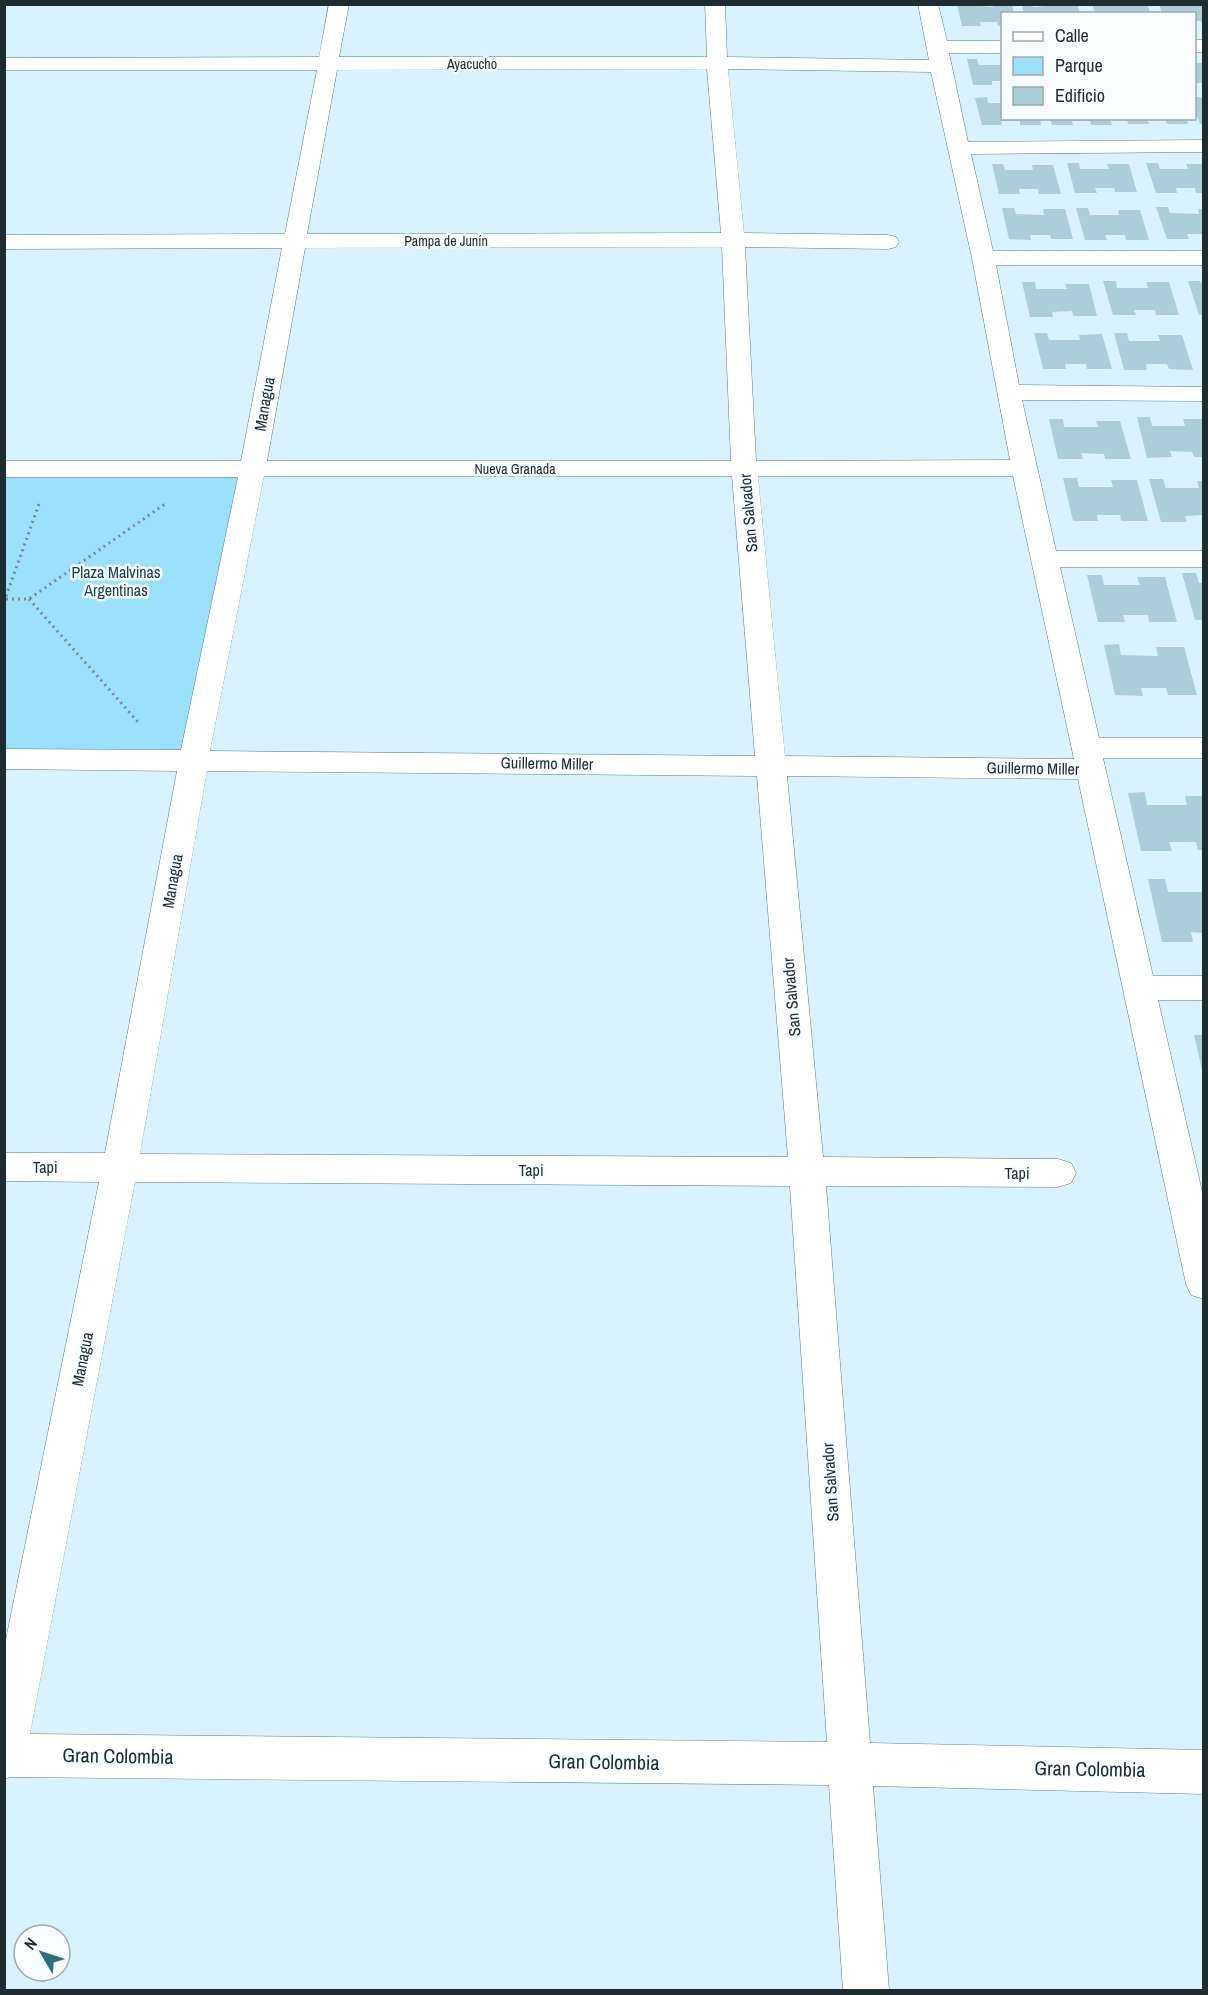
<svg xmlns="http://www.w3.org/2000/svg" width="1208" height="1995" font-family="'Archivo Narrow',sans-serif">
  <rect width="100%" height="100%" fill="#d8f3fe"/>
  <polygon fill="#9be1fb" points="5,469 252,470 194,759 5,759"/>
  <g fill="#accedb">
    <polygon points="957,4 993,7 993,4 1012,4 1014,14 1002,14 1002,26 998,26 997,22 980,22 981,26 962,26"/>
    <polygon points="1022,4 1032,4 1033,7 1077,4 1080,14 1024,14"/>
    <polygon points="1092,4 1147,4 1151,14 1095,14"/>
    <polygon points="1159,4 1204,4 1204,27 1201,21 1194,21 1194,14 1162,14"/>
    <polygon points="967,59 977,59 979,65 1002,65 1002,81 992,81 992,85 973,85"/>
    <rect x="1194" y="63" width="10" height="20"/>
    <polygon points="987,97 988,103 1002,103 1002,118 1040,118 1041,125 1020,125 1020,121 1001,121 1002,125 982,125 975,98"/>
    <polygon points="1194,97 1201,97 1204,103 1204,124 1200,124 1194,108"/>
    <polygon points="1050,118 1110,118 1112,125 1091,125 1090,121 1072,121 1073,125 1052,125"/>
    <polygon points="1127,118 1147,118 1149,124 1128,124"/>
    <polygon points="1165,118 1186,118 1188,124 1167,124"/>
    <polygon points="1067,163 1079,163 1080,169 1109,169 1107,164 1129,164 1137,192 1115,192 1114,188 1095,188 1097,193 1075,193"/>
    <polygon points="1146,163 1158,163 1160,169 1188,169 1186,164 1204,164 1204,193 1196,193 1195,188 1176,188 1177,193 1156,193"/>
    <polygon points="992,164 1003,164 1005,170 1033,170 1032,165 1053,165 1061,194 1039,194 1038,189 1019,189 1020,194 999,194"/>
    <polygon points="1156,207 1168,207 1170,213 1199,214 1198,209 1204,209 1204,234 1187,234 1189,239 1167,239"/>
    <polygon points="1002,208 1014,208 1016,214 1044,215 1043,209 1065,209 1073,239 1051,239 1050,235 1030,235 1031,240 1009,239"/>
    <polygon points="1076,208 1088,208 1090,215 1119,215 1118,210 1140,210 1149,240 1126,240 1125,235 1105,235 1107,240 1085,240"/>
    <polygon points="1103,281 1116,281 1117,288 1148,288 1146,282 1169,282 1179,315 1156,315 1155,310 1134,310 1136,315 1113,315"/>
    <polygon points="1188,281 1200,281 1204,288 1204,315 1199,315"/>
    <polygon points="1022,282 1035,282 1036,289 1067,289 1065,284 1089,284 1097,316 1073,316 1072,311 1052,312 1053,317 1030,317"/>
    <polygon points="1034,333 1047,333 1049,340 1080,340 1079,335 1102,334 1112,369 1087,369 1086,364 1065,364 1066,369 1043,369"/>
    <polygon points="1114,333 1127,333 1129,341 1160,341 1158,335 1182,335 1193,370 1169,369 1167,364 1146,364 1147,370 1124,370"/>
    <polygon points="1137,417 1150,417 1152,426 1185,426 1183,419 1204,419 1204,457 1194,457 1192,452 1170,451 1172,457 1147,458"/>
    <polygon points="1049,419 1063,419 1064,427 1098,427 1096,421 1120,421 1131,459 1105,459 1104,454 1081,453 1083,459 1058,459"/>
    <polygon points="1063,478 1077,478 1079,487 1113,487 1111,480 1137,480 1148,521 1121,521 1120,515 1097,515 1098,521 1073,521"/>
    <polygon points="1149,479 1163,479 1166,488 1199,488 1197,481 1204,481 1204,515 1185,516 1187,522 1161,522"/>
    <polygon points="1182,573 1196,573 1199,583 1204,583 1204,620 1195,620"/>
    <polygon points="1087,575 1102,575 1104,585 1140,585 1137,577 1165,577 1177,622 1149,622 1148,615 1123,615 1125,622 1098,622"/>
    <polygon points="1119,644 1121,655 1158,656 1156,647 1184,647 1197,695 1168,695 1166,688 1141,688 1143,696 1115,695 1104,645"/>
    <polygon points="1145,792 1147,805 1187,805 1185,796 1204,796 1204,850 1198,850 1196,842 1169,842 1172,851 1141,851 1128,793"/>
    <polygon points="1148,879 1165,879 1168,892 1204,892 1204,933 1191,932 1193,942 1162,942"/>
    <polygon points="1194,1035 1204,1035 1204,1074 1203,1074"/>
  </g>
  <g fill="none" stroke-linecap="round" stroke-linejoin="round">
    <defs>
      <g id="minor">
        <path d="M329,4H349L339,57H707L705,4H725L727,57L929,60L918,4H938L947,41H1002V53H949L968,142L1204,140V152L971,154L993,251H1204V265H996L1019,385L1204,387V401L1022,400L1056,551H1204V567H1060L1099,738H1204V758H1103L1153,976H1204V1000H1158L1204,1200V1299L1191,1295L1186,1284L1078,779L787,776L823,1157L1058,1159L1071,1163L1076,1173L1071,1183L1058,1187L826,1186L870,1743L1204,1750V1794L873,1786L889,1990H843L829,1785L11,1777L4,1779V1649L99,1182L4,1181V1153H105L177,771L4,769V749L181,750L238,477H4V461H241L282,248L4,249V235L285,234L317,70H4V58L319,57ZM707,69L721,233L307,234L337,70ZM728,69L931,72L972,258L1010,460L756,461L745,247L888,249L896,247L899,242L896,237L888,235L744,233ZM722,247L731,461H267L305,248ZM264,476H732L755,756L210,751ZM758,476H1013L1074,759L785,756ZM207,771L757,776L788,1157L140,1154ZM135,1182L790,1186L827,1742L30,1734Z"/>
        <rect x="1194" y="40" width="10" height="12"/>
      </g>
    </defs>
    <use href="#minor" stroke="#5a7a86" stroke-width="1"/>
    <g stroke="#768a92" stroke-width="3" stroke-dasharray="2 4" stroke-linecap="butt">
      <polyline points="6,599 29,599 165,504"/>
      <polyline points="29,599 138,722"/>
      <polyline points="4,602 39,504"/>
    </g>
    <use href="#minor" fill="#fff" fill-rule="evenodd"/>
  </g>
  <g text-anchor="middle" stroke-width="5" stroke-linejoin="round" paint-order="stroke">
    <g font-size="14" fill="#1e2b30" stroke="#f6fcff">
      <text x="472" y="69">Ayacucho</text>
      <text x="446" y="246">Pampa de Junín</text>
      <text x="515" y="474">Nueva Granada</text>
    </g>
    <g font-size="16" fill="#1e2b30" stroke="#f6fcff">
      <text transform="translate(264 404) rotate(-80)" y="6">Managua</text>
      <text transform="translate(748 513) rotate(-95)" y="6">San Salvador</text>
      <text transform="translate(547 763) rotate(1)" y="6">Guillermo Miller</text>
      <text transform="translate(1033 768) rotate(1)" y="6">Guillermo Miller</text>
      <text transform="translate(172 881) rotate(-80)" y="6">Managua</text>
      <text transform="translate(791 997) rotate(-95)" y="6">San Salvador</text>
      <text x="45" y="1173">Tapi</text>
      <text x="531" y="1176">Tapi</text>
      <text x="1017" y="1179">Tapi</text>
      <text transform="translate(82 1359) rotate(-79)" y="6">Managua</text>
      <text transform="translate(830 1482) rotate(-94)" y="6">San Salvador</text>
    </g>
    <g font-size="16" fill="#14414f" stroke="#f6fcff">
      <text x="116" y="578">Plaza Malvinas<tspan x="116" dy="18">Argentinas</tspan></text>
    </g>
    <g font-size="20" fill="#1e2b30" stroke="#f6fcff">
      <text transform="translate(118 1756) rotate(1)" y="7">Gran Colombia</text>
      <text transform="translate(604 1762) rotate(1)" y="7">Gran Colombia</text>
      <text transform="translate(1090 1769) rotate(1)" y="7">Gran Colombia</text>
    </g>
  </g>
  <rect width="1208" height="1995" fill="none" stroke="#1e2b30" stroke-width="12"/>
  <rect x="1001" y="12" width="195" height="108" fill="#f6fcff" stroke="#a0a8ac" stroke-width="1.5"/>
  <rect x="1013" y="32" width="30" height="9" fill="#ffffff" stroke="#a0a8ac" stroke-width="1.5"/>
  <text x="1055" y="42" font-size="18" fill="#1e2b30">Calle</text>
  <rect x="1013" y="57" width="30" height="18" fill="#9be1fb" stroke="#a0a8ac" stroke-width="1.5"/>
  <text x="1055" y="72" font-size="18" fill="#1e2b30">Parque</text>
  <rect x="1013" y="87" width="30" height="18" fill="#accedb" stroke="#a0a8ac" stroke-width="1.5"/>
  <text x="1055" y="102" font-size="18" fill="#1e2b30">Edificio</text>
  <g transform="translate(42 1953) rotate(309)"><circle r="28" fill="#f6fcff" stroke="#a0a8ac" stroke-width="1.5"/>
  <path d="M0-4.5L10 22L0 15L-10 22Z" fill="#2d6c81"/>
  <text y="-9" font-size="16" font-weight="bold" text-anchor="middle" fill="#1e2b30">N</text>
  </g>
</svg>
